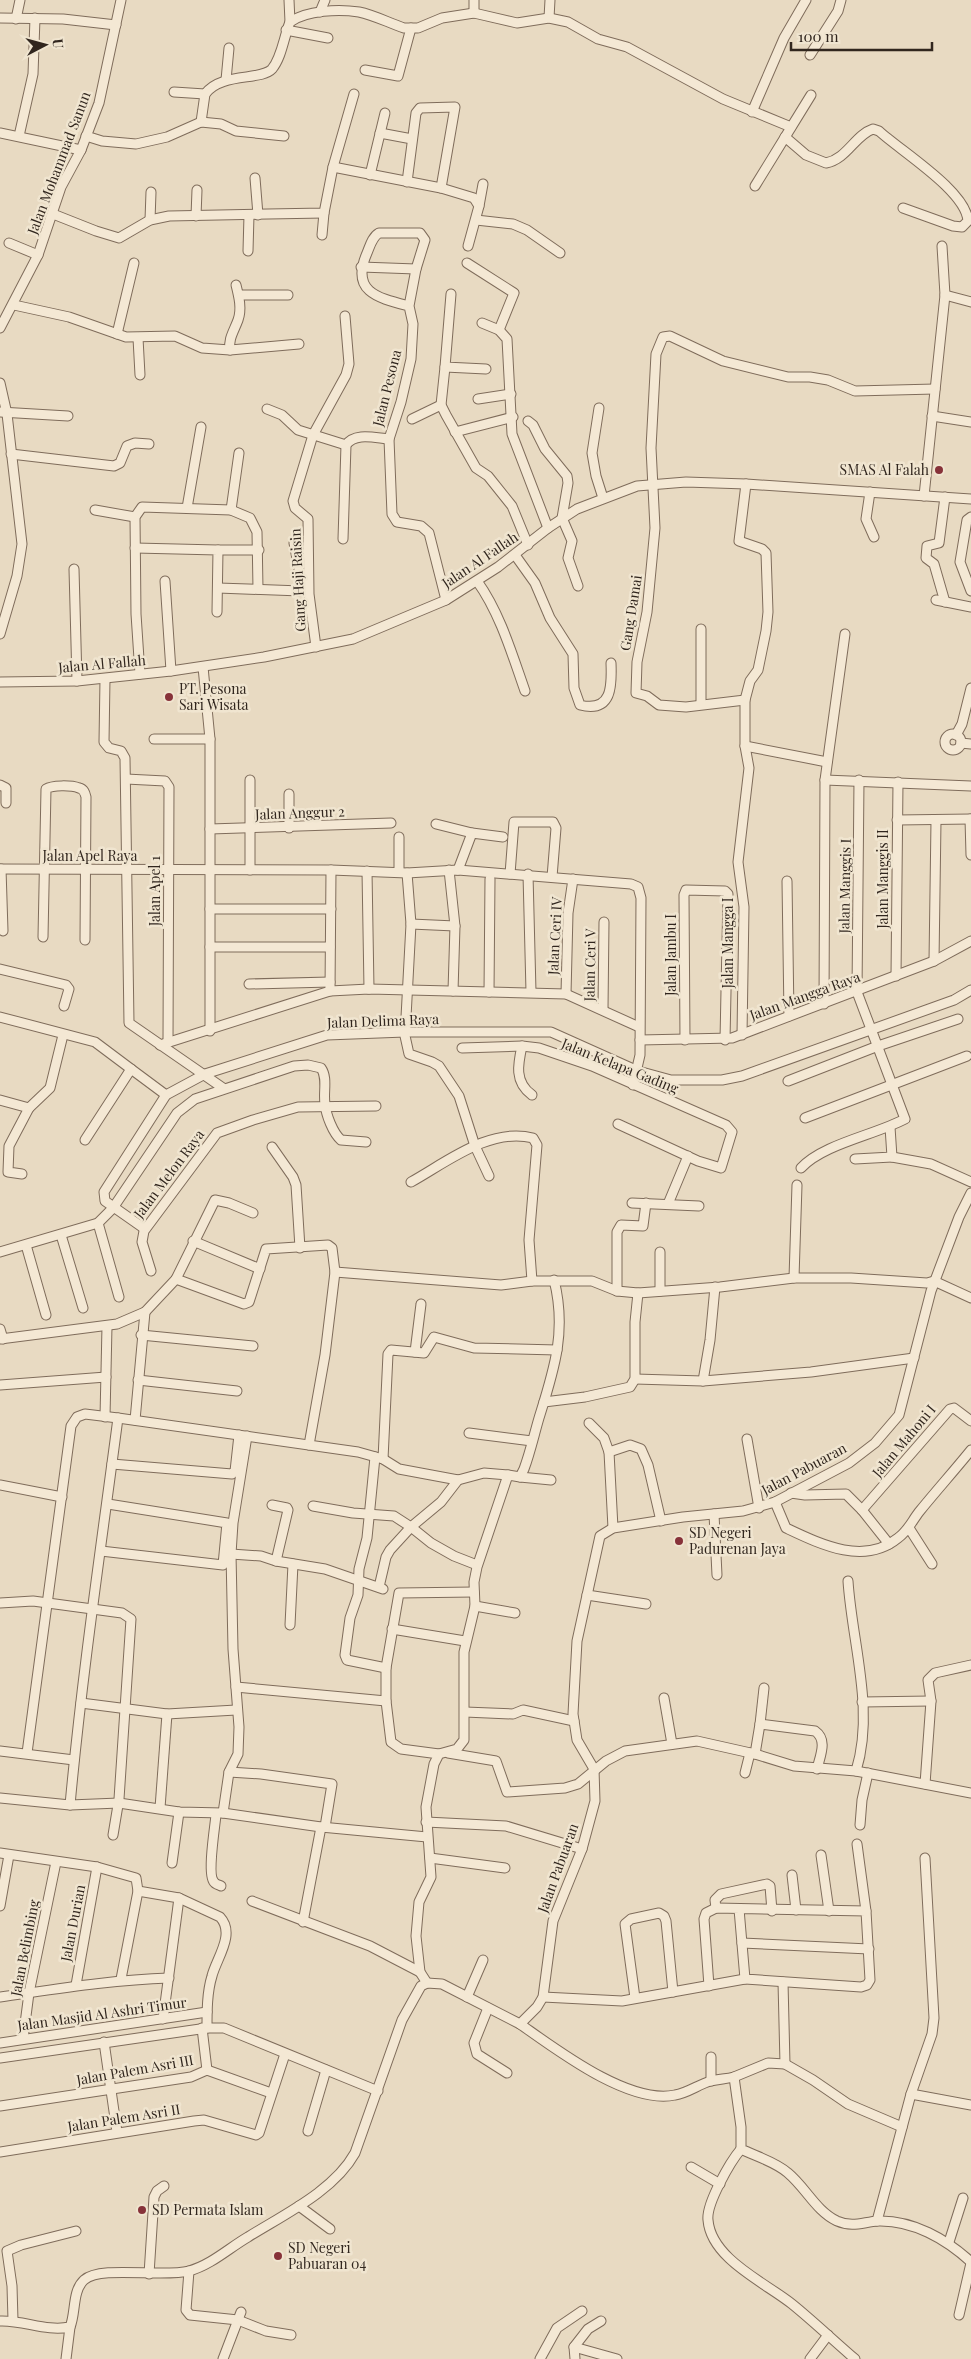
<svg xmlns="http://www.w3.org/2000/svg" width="971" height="2359" font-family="'Playfair Display',serif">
  <rect width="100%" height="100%" fill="#e8dac2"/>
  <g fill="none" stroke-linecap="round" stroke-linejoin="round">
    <defs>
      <g id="minor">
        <polyline points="289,0 290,22"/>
        <polyline points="320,12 325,0"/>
        <polyline points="474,13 474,0"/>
        <polyline points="0,18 63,19 116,25"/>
        <polyline points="549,18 550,0"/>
        <polyline points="16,19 20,0"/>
        <polyline points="286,30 328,38"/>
        <polyline points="810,55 838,11 841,0"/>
        <polyline points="365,70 398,76 411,28"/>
        <polyline points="226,80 229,48"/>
        <path d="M174,92L205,94C221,72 261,81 272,69C282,57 284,36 290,22C307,10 339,9 359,12C374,15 389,23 404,28H418L442,18L474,13L517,23L549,18L568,22L598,39L627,47L723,99L791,127"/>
        <polyline points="752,112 784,38 806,0"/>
        <polyline points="201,122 205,94"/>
        <polyline points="0,133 81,150"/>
        <polyline points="380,133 412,139"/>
        <polyline points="19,136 33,74 35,18"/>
        <polyline points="86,136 102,141 136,144 167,137 201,122 221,124 236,131 284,136"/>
        <path d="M785,137L806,155L826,163C847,159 855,135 873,129L879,131C902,152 966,191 968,221L962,227L953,226L903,208"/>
        <polyline points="333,167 441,188 474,198 479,206 468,246"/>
        <polyline points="370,175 385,113"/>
        <polyline points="255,178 258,215"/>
        <polyline points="407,182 416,113 420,108 455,107 441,188"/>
        <polyline points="755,186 811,95"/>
        <polyline points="479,206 483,184"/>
        <polyline points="53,214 96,231 119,238 150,220 169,216 324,213 333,167 354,94"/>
        <polyline points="196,216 197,190"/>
        <polyline points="150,220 151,192"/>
        <polyline points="476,220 513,224 527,230 560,253"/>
        <polyline points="322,235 324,213"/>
        <polyline points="9,243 38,255"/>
        <polyline points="248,251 249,215"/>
        <polyline points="467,263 514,293 499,330"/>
        <polyline points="361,267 416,269"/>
        <polyline points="451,294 445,367 486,369"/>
        <polyline points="239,295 288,295"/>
        <polyline points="945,295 971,302"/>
        <polyline points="14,305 69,317 126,337 175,336 202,348 230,350 299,344"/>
        <path d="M409,306C378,298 350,292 367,253C370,246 372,237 379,233H420L425,240L416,269L409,306L413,324L411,359L401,402L389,439L392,514L397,522L421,526L429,533L446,600"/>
        <polyline points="482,323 499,330 507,339 512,434 548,528"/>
        <polyline points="0,328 38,255 61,187 81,150 99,103 121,0"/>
        <polyline points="117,334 134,263"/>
        <polyline points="138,338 140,375"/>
        <path d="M230,350C228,339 234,331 238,320C242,309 239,297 236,285"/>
        <polyline points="445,367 441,405 446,415 476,468 488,476 512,506 528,545"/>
        <polyline points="0,383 7,414 22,544 17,576 0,634"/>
        <polyline points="478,399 511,394"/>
        <polyline points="599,408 592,453 596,476 603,498"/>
        <polyline points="267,409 282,415 298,430 346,445"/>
        <polyline points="0,412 68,416"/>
        <polyline points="932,416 971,422"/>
        <polyline points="412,419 441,405"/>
        <polyline points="528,421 533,425 545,449 567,476 568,483 562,518 572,541 568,558 578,586"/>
        <polyline points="455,432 513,417"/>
        <polyline points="11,454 114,466 120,463 127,446 135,443 149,444"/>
        <polyline points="870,492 866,519 874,537"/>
        <polyline points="924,496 945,295 942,246"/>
        <polyline points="945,497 939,543 927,546 926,558 934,564 945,602"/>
        <polyline points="187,508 201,427"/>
        <polyline points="95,510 135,517"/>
        <polyline points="231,510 239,453"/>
        <polyline points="971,517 967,520 960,562 971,591"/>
        <path d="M343,539L346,445C355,432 375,438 389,439"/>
        <polyline points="135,548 218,550 217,612"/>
        <polyline points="218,550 259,550"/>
        <path d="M515,555L535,583L550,618L573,654L574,688L580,705C612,713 612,686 611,663"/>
        <polyline points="74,569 77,681"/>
        <polyline points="165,581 171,671"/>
        <path d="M477,581C500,613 512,654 525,691"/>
        <polyline points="218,588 301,591 302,585 294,543"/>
        <polyline points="936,600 971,607"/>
        <polyline points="316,647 309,594 308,519 295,508 293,501 313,435 346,375 349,364 345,316"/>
        <polyline points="203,667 210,739 210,1031"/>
        <polyline points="140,674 136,614 135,517 142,507 231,510 250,518 257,532 258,589"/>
        <polyline points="105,679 104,742 109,748 121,751 125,758 129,1023 223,1088"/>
        <polyline points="0,682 77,681 171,671 264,657 353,639 446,600 498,567 548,528 577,509 637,486 686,482 746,484 971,499"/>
        <polyline points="745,700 686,707 659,705 647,696 636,693 637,662 647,612 655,528 651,448 656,354 663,337 670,336 723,361 788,377 810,377 828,380 855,391 935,389"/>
        <polyline points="701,703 701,629"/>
        <circle cx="953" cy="742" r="8"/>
        <polyline points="956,735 962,724 971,688"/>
        <polyline points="154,739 210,739"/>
        <polyline points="961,743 971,744"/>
        <polyline points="745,746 827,762"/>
        <polyline points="126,779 165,781 169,787 168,1042"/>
        <polyline points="825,780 971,786"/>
        <polyline points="0,785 6,788 6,803"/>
        <polyline points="970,819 971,855"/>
        <polyline points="897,820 971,819"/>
        <polyline points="436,824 472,833"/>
        <polyline points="289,828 289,794"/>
        <polyline points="210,829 391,823"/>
        <polyline points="0,869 331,870 407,873 458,870 631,884 638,887 641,898 640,1055 633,1085"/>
        <polyline points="1,869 3,931"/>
        <polyline points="250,870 250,780"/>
        <polyline points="449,870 455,926 453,991"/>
        <polyline points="458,870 472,833 503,837"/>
        <polyline points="367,871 369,989"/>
        <polyline points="399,872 399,837"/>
        <polyline points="407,873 411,924 405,1036 409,1054 432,1062 439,1066 459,1096 475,1146 489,1176"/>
        <polyline points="510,874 514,822 553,822 556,828 552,877"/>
        <polyline points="528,874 531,992"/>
        <polyline points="787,881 789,1016"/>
        <polyline points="210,909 331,909"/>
        <polyline points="411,924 455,926"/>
        <path d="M43,937L46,789C52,785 71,785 79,788C84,789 85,793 86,797L85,940"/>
        <polyline points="210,947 330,947"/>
        <polyline points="934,961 936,821"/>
        <polyline points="0,969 66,985 69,989 64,1006"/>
        <polyline points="896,976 898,782"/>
        <polyline points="249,984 330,982"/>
        <polyline points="330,991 331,870"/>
        <polyline points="489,992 490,879"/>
        <polyline points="566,994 568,913 573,879"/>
        <polyline points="824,1004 825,780 845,634"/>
        <polyline points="603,1009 604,922"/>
        <polyline points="0,1017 95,1042 131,1069"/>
        <polyline points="742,1035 744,907 738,862 749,768 745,746 745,700 750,681 758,670 766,631 768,612 766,553 762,549 739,541 746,484"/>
        <polyline points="640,1040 732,1038 934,961 971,941"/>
        <polyline points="685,1040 684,895 686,890 725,891 728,894 725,1040"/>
        <polyline points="160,1045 330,991 369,989 566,994 639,1027"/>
        <path d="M522,1046C518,1064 514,1082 532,1095"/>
        <polyline points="462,1048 522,1046 539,1048 592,1066 726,1125 732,1132 721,1168 698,1161 618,1124"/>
        <polyline points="788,1081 878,1046 958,1019"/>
        <polyline points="0,1100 29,1108"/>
        <polyline points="805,1118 967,1056"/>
        <polyline points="85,1140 131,1069 166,1095"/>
        <polyline points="272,1147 293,1177 296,1185 300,1248"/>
        <polyline points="892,1157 931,1164 971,1182"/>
        <polyline points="855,1159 892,1157 890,1127"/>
        <path d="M801,1168C823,1144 875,1135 905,1119L857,992L859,780"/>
        <polyline points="22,1174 8,1172 9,1146 29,1108 50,1088 63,1035"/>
        <path d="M411,1182C447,1162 490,1127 533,1138L537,1145L529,1240L532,1281"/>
        <polyline points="632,1203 699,1206"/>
        <polyline points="668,1204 688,1156"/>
        <polyline points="98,1223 119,1297"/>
        <polyline points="145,1229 105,1201 104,1192 166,1095 205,1074 327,1035 405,1032 551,1032 638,1071 671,1080 722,1080 742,1076 954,1000 971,990"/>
        <polyline points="61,1235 83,1308"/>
        <polyline points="193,1241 260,1269"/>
        <polyline points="26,1245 46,1315"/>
        <path d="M0,1252L98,1223L113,1208L177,1113L195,1099L294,1066L308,1065L321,1068C328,1078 323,1092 325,1104C326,1115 333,1133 341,1140L366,1142"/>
        <polyline points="660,1252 660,1291"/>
        <polyline points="151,1271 142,1242 144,1231 217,1133 253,1120 298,1107 376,1106"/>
        <polyline points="335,1272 501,1285 532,1281 592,1281 617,1291 638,1293 720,1287 794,1278 851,1278 927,1283 934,1281 971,1298"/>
        <polyline points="794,1278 797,1185"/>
        <polyline points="176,1279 244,1304 249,1302 266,1249 328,1245 332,1248 335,1272 325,1355 309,1445"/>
        <polyline points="617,1291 617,1232 621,1225 643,1226 646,1203"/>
        <polyline points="0,1329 3,1339"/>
        <polyline points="141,1335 253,1346"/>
        <polyline points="0,1339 117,1324 145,1312 176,1279 215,1200 229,1203 253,1213"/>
        <polyline points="415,1352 421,1304"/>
        <polyline points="635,1379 703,1381 811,1372 914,1358"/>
        <polyline points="138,1380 237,1391"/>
        <polyline points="703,1381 710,1340 715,1287"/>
        <polyline points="0,1385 106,1377"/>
        <polyline points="544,1402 585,1397 630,1387 635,1379 635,1322 638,1293"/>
        <polyline points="105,1417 107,1326"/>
        <polyline points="135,1420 145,1312"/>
        <polyline points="589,1423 604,1438 609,1452 613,1528"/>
        <polyline points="469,1433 532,1441"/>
        <polyline points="747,1439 759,1508"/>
        <polyline points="609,1452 630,1445 641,1449 648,1465 661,1521"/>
        <polyline points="375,1457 367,1538 359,1569 358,1595 350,1618 345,1655 347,1660 386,1668"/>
        <polyline points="383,1459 388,1354 391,1350 424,1353 434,1337 474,1348 557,1350"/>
        <polyline points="112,1464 232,1474 235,1471 239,1435"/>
        <polyline points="520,1477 551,1480"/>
        <polyline points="0,1485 62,1497"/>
        <polyline points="791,1493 805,1495 846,1494 862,1510 889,1544"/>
        <path d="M775,1502L786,1528C820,1544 864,1566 898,1538C908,1531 912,1521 919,1512C936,1491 954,1471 971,1450"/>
        <polyline points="272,1505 287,1508 288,1510 276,1561"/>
        <polyline points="313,1506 353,1513 394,1516 411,1527 431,1543 454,1556 477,1565"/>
        <polyline points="862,1510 950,1409 954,1408 971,1421"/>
        <polyline points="714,1514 717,1575"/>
        <polyline points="909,1528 932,1564"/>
        <polyline points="101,1551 223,1565 227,1523 108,1504"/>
        <polyline points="231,1554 261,1556 276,1561 325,1569 383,1589"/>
        <path d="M848,1581C852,1643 875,1710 856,1771"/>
        <polyline points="379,1587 386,1557 390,1550 411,1527 441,1502 458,1480"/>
        <polyline points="587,1595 646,1604"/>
        <polyline points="0,1603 33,1601 122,1613 131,1619 119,1799 113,1835"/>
        <polyline points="475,1606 515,1613"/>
        <polyline points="290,1625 293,1564"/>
        <polyline points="392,1629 465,1641"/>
        <polyline points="236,1687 386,1701"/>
        <polyline points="664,1698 672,1744"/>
        <polyline points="862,1702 931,1701"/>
        <polyline points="81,1703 167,1714 236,1710"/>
        <polyline points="465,1712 513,1714 523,1710 574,1721"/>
        <polyline points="760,1724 764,1688"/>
        <polyline points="0,1751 74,1760"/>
        <polyline points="27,1753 71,1426 77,1417 85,1414 118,1418 358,1452 383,1459 399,1469 458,1480 484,1473 508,1475"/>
        <polyline points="448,1753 496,1761 507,1792 565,1788 578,1784 606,1761 625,1751 697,1741 755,1754 794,1766 856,1771 971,1793"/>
        <polyline points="439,1754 401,1749 391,1742 386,1701 386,1668 399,1593 474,1592"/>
        <path d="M755,1754L760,1724L815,1731C828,1740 820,1756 817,1769"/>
        <polyline points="229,1772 261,1774 332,1784 325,1827"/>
        <polyline points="745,1773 750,1753"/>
        <polyline points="925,1784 931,1701 928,1680 935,1673 971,1665"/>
        <polyline points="0,1798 70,1805 119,1803 179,1812 223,1813 321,1827 427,1837"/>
        <path d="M70,1805C82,1675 101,1547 118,1418"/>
        <polyline points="160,1808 167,1714"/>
        <polyline points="223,1813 229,1772 238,1754 239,1727 233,1649 231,1554 233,1523 247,1436"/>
        <path d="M216,1815C215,1826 207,1875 214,1882C215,1884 219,1885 221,1886"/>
        <polyline points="426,1822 506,1826 582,1849"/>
        <polyline points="860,1825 862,1800 868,1773"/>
        <polyline points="857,1844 866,1911"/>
        <polyline points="0,1853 97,1867 136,1878 138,1891 121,1979"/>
        <polyline points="821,1855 829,1911"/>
        <polyline points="430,1858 505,1868"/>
        <polyline points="172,1863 179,1812"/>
        <polyline points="792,1875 796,1910"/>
        <polyline points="252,1901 370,1946 420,1972"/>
        <polyline points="0,1906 9,1855"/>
        <polyline points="716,1908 715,1900 721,1894 767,1884 770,1886 772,1911"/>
        <polyline points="303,1922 321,1827"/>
        <polyline points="742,1943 869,1949"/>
        <polyline points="783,1982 785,2064"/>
        <path d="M427,1983L420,1972L416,1936L419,1902L431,1877L426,1807L434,1764L439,1754L457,1749L464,1740V1652L475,1606L474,1582L477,1567L508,1475L520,1477L524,1469C530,1453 534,1435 539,1418C554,1370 567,1331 554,1280"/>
        <polyline points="76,1985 97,1867"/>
        <polyline points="709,1986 704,1919 706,1913 716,1908 866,1911 870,1980 867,1985 861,1987 745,1979 739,1909"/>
        <path d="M0,1997C57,1989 111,1980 169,1978"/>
        <polyline points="467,1997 483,1960"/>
        <polyline points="543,1997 622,2001 745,1979"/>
        <polyline points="635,1998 625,1924 631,1919 659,1913 664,1916 666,1921 673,1992"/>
        <polyline points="488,2008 474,2043 477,2054 507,2073"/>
        <polyline points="163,2019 179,1898"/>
        <path d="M520,2024C557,2050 629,2105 675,2095C688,2093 699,2084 711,2081C719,2079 726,2079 734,2077L741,2127V2149C755,2156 776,2162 788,2173C806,2188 816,2211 837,2221C853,2228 863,2222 878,2221C913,2220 946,2239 971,2262"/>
        <polyline points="202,2028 207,2070"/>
        <polyline points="207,2028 224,2028 378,2091"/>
        <polyline points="23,2039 29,1993 56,1862"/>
        <polyline points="104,2042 117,2132"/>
        <polyline points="0,2043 207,2012"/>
        <path d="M0,2058L207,2028C207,2011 207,1992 212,1976C216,1959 236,1934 220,1917L179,1898L138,1891"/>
        <polyline points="734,2077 768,2063 785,2064 813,2080 848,2104 902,2127"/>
        <polyline points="711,2081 711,2057"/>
        <polyline points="911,2094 971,2105"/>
        <polyline points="0,2106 191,2077 207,2070 271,2093"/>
        <polyline points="308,2131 326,2070"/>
        <path d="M741,2149C730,2162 706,2204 708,2220C711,2259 766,2283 792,2304C813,2321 834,2341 855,2359"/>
        <polyline points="0,2152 194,2121 204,2120 256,2135 259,2133 285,2054"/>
        <polyline points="691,2167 720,2184"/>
        <polyline points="299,2206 330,2229"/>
        <polyline points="877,2221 911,2094 932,2034 934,2018 925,1858"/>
        <polyline points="949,2242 963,2198"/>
        <polyline points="189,2271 186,2310 190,2315 238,2320 266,2331 291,2335"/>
        <polyline points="149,2274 154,2197 157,2191 164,2186"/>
        <polyline points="959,2315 971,2263"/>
        <polyline points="13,2320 12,2286 7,2251 21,2245 76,2231"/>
        <path d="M0,2321C24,2320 46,2332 70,2327C76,2313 72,2291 84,2280C101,2265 162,2278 189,2271C211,2265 229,2248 248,2237C283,2215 334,2191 355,2153L402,2020L421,1986L427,1983L442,1984L520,2024L537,2007L543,1997L553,1921L582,1849L595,1801L594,1769L577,1740L573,1714L577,1641L600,1536L613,1528L683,1517L743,1511L775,1502L849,1463L875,1443L899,1415L931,1291L959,1217L971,1193"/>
        <polyline points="574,2347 617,2359"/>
        <polyline points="66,2359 70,2327"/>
        <polyline points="223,2359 241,2312"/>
        <polyline points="540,2359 557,2328 582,2311"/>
        <polyline points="575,2359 574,2347 588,2329 601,2321"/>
        <polyline points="810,2359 828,2335"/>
      </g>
    </defs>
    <use href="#minor" stroke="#7f6c5b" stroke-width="11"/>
    <use href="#minor" stroke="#f4e8d4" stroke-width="9"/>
  </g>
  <g fill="#873239" stroke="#f0e5d0" stroke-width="2">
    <circle cx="939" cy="470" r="5"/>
    <circle cx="169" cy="697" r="5"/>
    <circle cx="679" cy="1541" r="5"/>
    <circle cx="142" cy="2210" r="5"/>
    <circle cx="278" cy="2256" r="5"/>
  </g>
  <g text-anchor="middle" stroke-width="5" stroke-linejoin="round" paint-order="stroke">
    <g font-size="14" fill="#31261e" stroke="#f0e5d0">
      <text transform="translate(59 163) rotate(-69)" y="5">Jalan Mohammad Sanun</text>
      <text transform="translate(387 388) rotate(-76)" y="5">Jalan Pesona</text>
      <text transform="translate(480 560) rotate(-34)" y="5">Jalan Al Fallah</text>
      <text transform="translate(298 580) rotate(-93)" y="5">Gang Haji Raisin</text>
      <text transform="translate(631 613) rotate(-81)" y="5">Gang Damai</text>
      <text transform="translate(102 664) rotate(-5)" y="5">Jalan Al Fallah</text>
      <text transform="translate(300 813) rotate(-2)" y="5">Jalan Anggur 2</text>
      <text x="90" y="861">Jalan Apel Raya</text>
      <text transform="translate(883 879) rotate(-90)" y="5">Jalan Manggis II</text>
      <text transform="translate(845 886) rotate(-89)" y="5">Jalan Manggis I</text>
      <text transform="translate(155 891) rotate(-90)" y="5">Jalan Apel 1</text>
      <text transform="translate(555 936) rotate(-87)" y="5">Jalan Ceri IV</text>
      <text transform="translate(728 943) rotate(-90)" y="5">Jalan Mangga I</text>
      <text transform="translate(671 955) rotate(-90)" y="5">Jalan Jambu I</text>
      <text transform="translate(590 965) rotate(-89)" y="5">Jalan Ceri V</text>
      <text transform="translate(805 996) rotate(-20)" y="5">Jalan Mangga Raya</text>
      <text transform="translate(383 1021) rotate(-2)" y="5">Jalan Delima Raya</text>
      <text transform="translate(620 1066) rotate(22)" y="5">Jalan Kelapa Gading</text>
      <text transform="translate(169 1174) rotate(-53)" y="5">Jalan Melon Raya</text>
      <text transform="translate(904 1441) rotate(-50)" y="5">Jalan Mahoni I</text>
      <text transform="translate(804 1469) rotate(-28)" y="5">Jalan Pabuaran</text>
      <text transform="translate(558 1868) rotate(-70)" y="5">Jalan Pabuaran</text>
      <text transform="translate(73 1923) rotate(-79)" y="5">Jalan Durian</text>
      <text transform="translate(25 1948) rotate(-79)" y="5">Jalan Belimbing</text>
      <text transform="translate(102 2014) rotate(-8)" y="5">Jalan Masjid Al Ashri Timur</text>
      <text transform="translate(135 2070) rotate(-10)" y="5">Jalan Palem Asri III</text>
      <text transform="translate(124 2118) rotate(-9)" y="5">Jalan Palem Asri II</text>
    </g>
    <g font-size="14" fill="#31261e" stroke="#f0e5d0" text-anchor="start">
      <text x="929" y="475" text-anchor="end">SMAS Al Falah</text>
      <text x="179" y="694">PT. Pesona<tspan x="179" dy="16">Sari Wisata</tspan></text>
      <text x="689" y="1538">SD Negeri<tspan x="689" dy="16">Padurenan Jaya</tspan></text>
      <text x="152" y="2215">SD Permata Islam</text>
      <text x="288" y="2253">SD Negeri<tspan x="288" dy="16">Pabuaran 04</tspan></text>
    </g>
  </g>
  <g transform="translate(45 45) rotate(84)" stroke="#f0e5d0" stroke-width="4" paint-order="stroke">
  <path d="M0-4L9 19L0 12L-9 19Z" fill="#31261e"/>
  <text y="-8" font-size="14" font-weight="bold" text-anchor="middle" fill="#31261e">U</text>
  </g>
  <path d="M791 42v8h141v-8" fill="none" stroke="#31261e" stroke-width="2.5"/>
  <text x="798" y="42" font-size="15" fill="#31261e" stroke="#f0e5d0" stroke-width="4" paint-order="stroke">100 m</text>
</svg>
